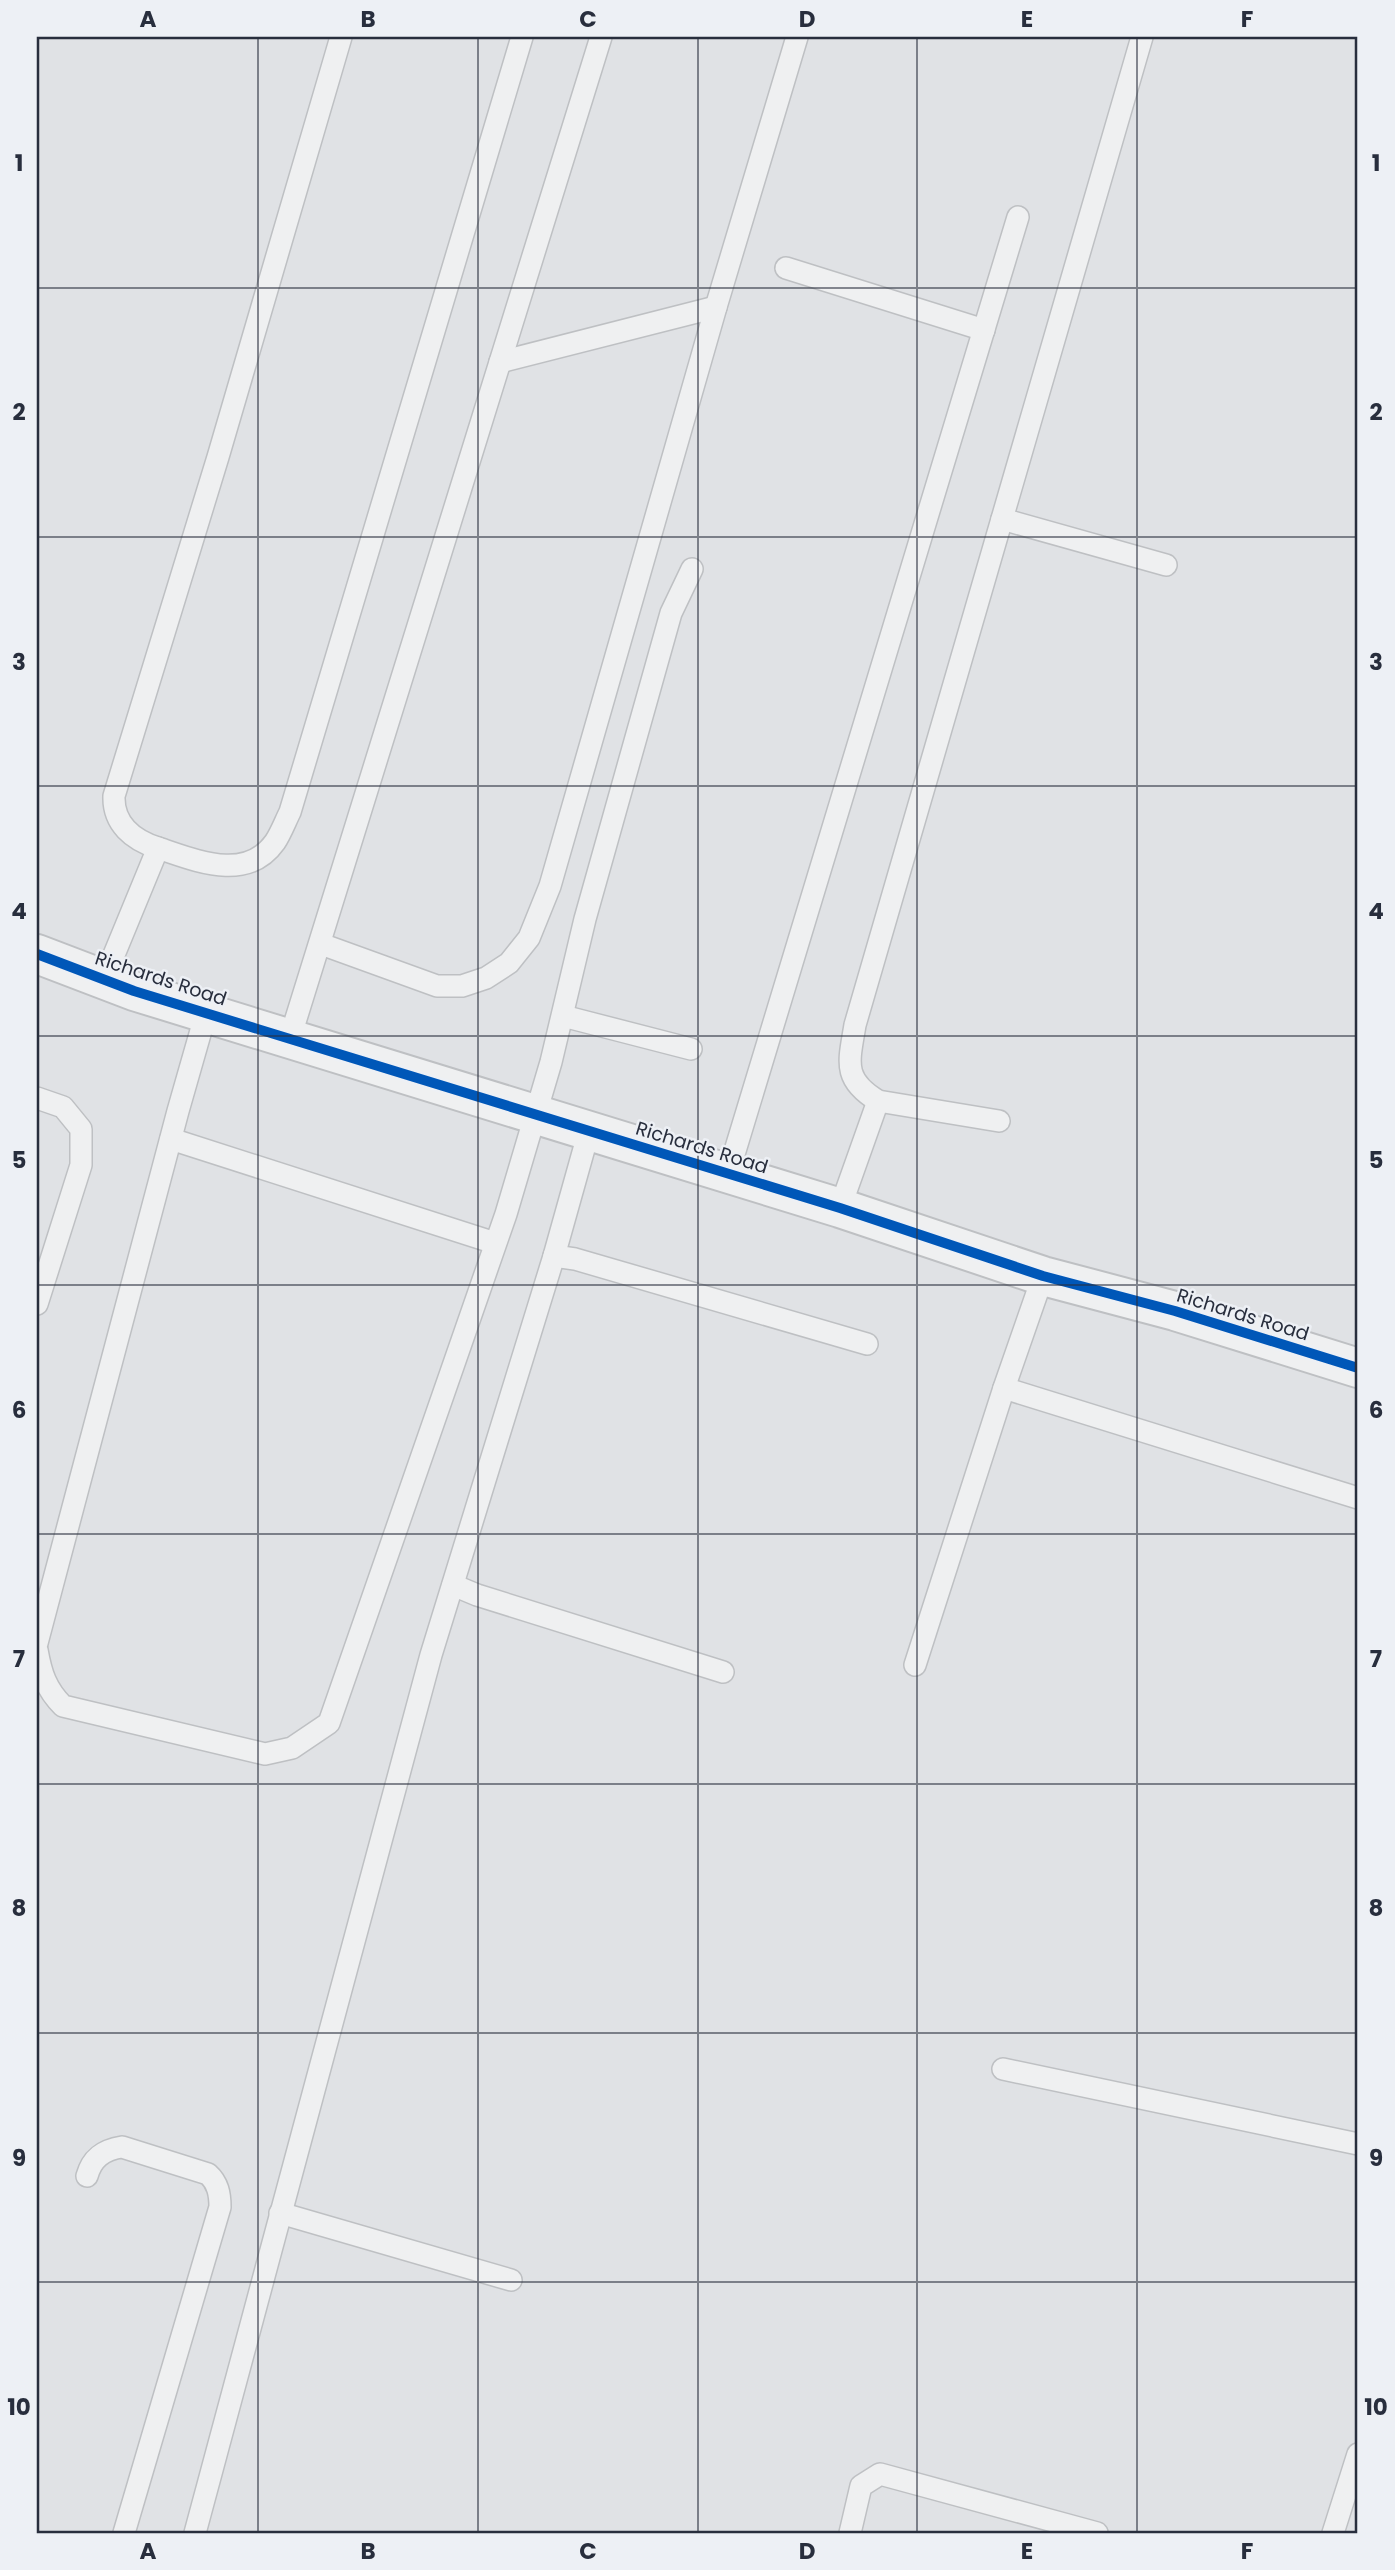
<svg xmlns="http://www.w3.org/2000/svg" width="1395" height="2570" font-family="Poppins,sans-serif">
  <rect width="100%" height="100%" fill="#e0e2e5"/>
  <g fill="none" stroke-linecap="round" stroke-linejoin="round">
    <defs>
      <g id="lane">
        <polyline points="786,268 984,330"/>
        <polyline points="500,362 716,307"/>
        <polyline points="1002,519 1166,565"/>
        <path d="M158,848C195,860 246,883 275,842C281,833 285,822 290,812L522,37"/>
        <polyline points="321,944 437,986 462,986 486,978 509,963 529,938 550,886 716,307 797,37"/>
        <path d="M104,979L158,848C133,840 113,824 114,796L218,457L341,37"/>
        <polyline points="563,1016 691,1049"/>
        <polyline points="290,1038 601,37"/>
        <polyline points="37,1098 63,1107 81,1129 81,1165 37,1304"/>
        <path d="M999,1121L878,1101C842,1079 849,1062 855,1025L1142,37"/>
        <polyline points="171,1139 495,1243"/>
        <polyline points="728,1174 1018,217"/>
        <polyline points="840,1208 878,1101"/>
        <polyline points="554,1256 575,1259 867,1344"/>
        <polyline points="1004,1388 1358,1498"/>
        <polyline points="453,1585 477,1595 723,1672"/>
        <polyline points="37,1643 178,1111 206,1013"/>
        <path d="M37,1650C41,1673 46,1689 63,1706L265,1754L292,1748L329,1723L506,1214L551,1062L585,919L671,613L692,569"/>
        <polyline points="915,1665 1004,1388 1043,1276"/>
        <polyline points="1003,2069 1358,2144"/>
        <path d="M87,2176C92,2158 103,2150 122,2147L208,2174C218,2183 220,2194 220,2207L124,2533"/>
        <polyline points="280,2213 511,2280"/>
        <polyline points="195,2533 431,1655 554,1256 589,1131"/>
        <polyline points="850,2533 861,2486 880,2474 1097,2533"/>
        <polyline points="1333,2533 1358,2454"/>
      </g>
      <polyline id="street" points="37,954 134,991 840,1208 1043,1276 1175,1311 1358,1368"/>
    </defs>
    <use href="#lane" stroke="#bec0c3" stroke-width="24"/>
    <use href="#street" stroke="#bec0c3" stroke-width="42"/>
    <use href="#lane" stroke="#eff0f1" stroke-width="21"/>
    <use href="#street" stroke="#eff0f1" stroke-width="38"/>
    <defs>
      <polyline id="cycleway" points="37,954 134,991 840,1208 1043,1276 1175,1311 1358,1368"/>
    </defs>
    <use href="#cycleway" stroke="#edf0f5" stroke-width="15"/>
    <use href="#cycleway" stroke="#0057b8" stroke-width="10"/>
  </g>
  <path fill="none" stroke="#282e3d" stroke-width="2" stroke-opacity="0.55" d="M258,37V2533M478,37V2533M698,37V2533M917,37V2533M1137,37V2533M37,288H1358M37,537H1358M37,786H1358M37,1036H1358M37,1285H1358M37,1534H1358M37,1784H1358M37,2033H1358M37,2282H1358"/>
  <g text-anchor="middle" stroke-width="5" stroke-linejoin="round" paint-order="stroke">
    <g font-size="19" fill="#282e3d" stroke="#edf0f5">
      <text transform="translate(161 978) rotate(18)" y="7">Richards Road</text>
      <text transform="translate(702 1147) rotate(17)" y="7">Richards Road</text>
      <text transform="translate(1243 1314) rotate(17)" y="7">Richards Road</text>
    </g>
  </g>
  <rect width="1395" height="2570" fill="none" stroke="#edf0f5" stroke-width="77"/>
  <rect x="38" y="38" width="1318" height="2494" fill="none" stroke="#282e3d" stroke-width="2.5"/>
  <g font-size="23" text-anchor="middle" font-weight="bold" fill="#282e3d">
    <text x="148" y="27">A</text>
    <text x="368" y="27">B</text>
    <text x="588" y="27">C</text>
    <text x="807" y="27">D</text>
    <text x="1027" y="27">E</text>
    <text x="1247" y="27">F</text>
    <text x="19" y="171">1</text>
    <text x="1376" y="171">1</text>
    <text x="19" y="420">2</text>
    <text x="1376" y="420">2</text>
    <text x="19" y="670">3</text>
    <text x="1376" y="670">3</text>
    <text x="19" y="919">4</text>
    <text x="1376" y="919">4</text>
    <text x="19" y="1168">5</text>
    <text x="1376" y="1168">5</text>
    <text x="19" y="1418">6</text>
    <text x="1376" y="1418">6</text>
    <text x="19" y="1667">7</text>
    <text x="1376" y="1667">7</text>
    <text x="19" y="1916">8</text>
    <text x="1376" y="1916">8</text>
    <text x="19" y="2166">9</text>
    <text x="1376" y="2166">9</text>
    <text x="19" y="2415">10</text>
    <text x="1376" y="2415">10</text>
    <text x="148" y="2559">A</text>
    <text x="368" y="2559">B</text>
    <text x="588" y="2559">C</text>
    <text x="807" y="2559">D</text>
    <text x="1027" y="2559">E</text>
    <text x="1247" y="2559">F</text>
  </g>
</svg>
